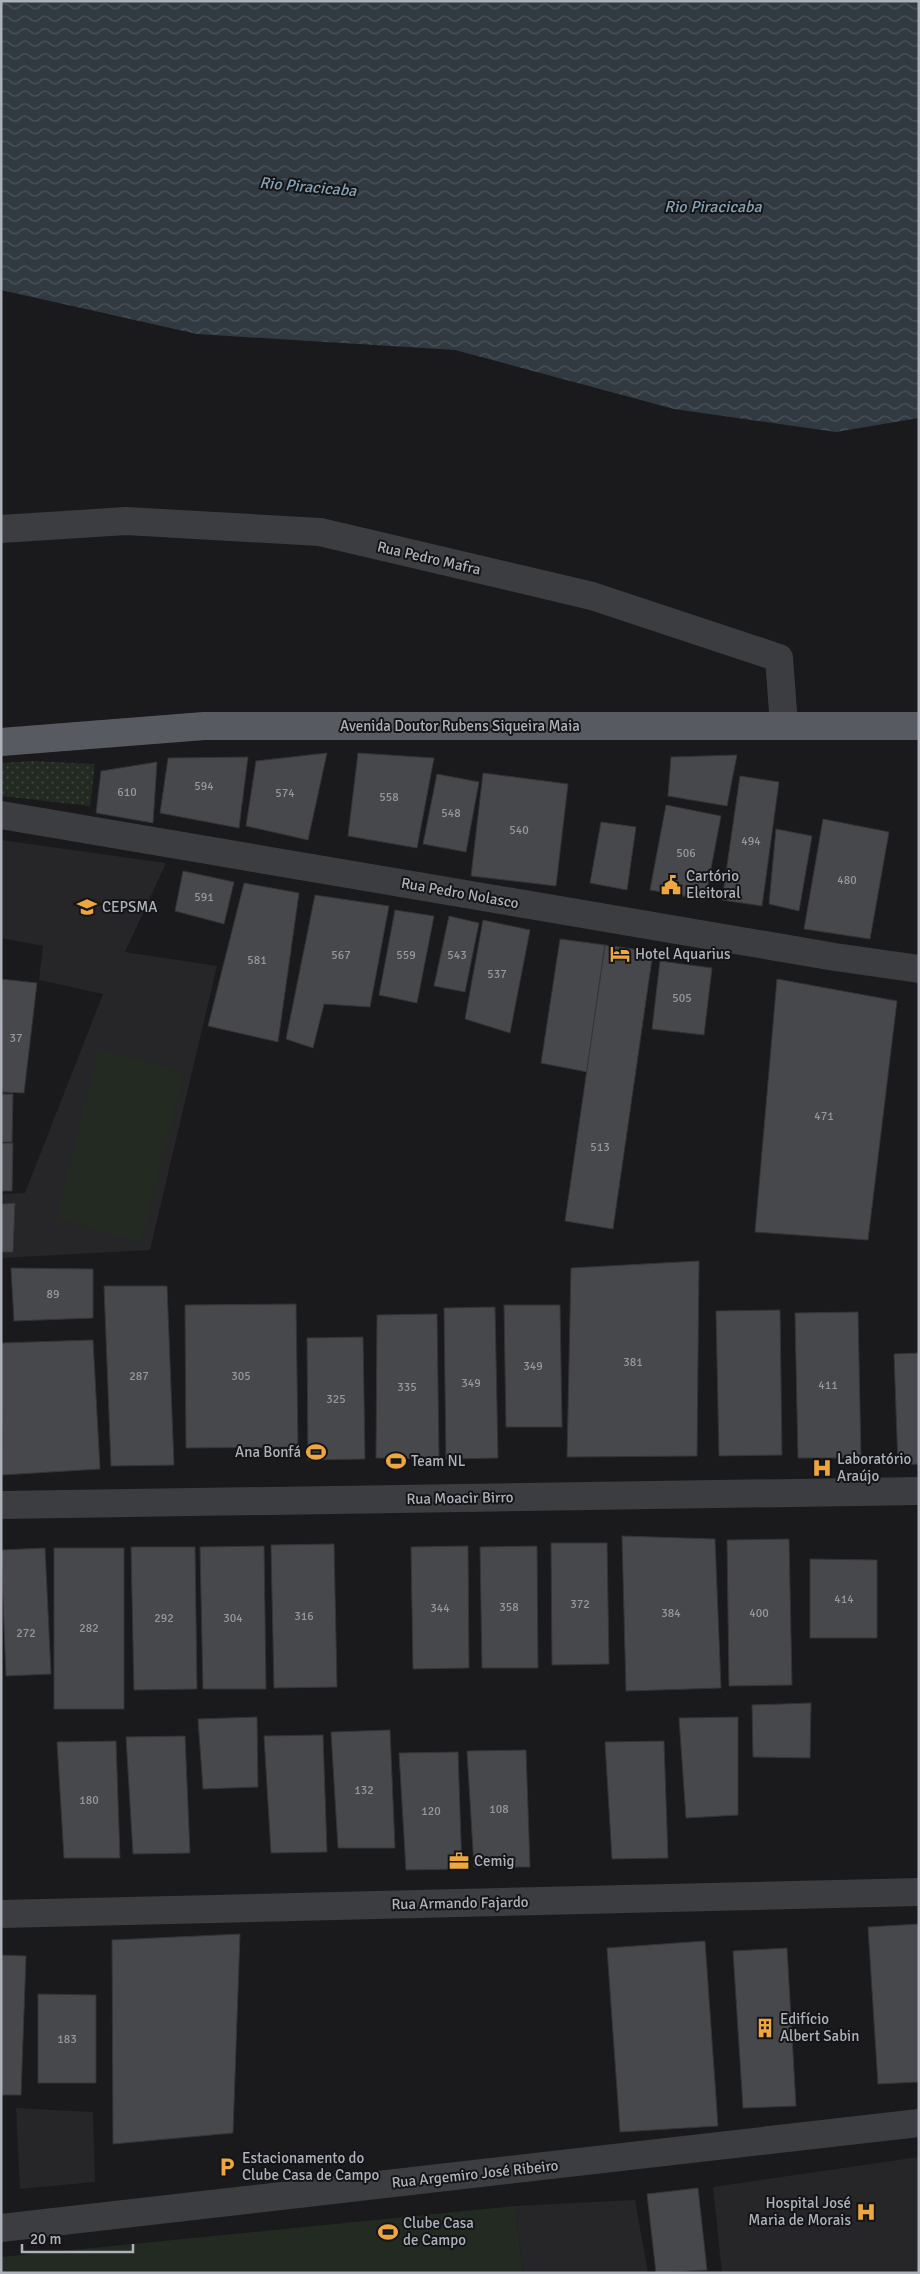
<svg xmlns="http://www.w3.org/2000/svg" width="920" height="2274" font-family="Signika,sans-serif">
  <defs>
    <pattern id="grass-dots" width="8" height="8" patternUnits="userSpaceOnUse" patternTransform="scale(1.25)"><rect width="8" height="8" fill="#222a22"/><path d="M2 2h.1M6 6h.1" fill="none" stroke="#3f4640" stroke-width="1.8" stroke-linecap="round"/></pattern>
    <pattern id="water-waves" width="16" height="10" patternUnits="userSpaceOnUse" patternTransform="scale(1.25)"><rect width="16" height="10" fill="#303a40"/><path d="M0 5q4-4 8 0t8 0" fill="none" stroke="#4b545a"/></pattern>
  </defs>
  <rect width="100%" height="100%" fill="#1a1a1c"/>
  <g fill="#262629">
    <polygon points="1,840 166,863 125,952 217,966 150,1250 1,1258 1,1194 25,1193 103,994 39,980 43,946 1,938"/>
    <polygon points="16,2108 93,2112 95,2182 20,2189"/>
    <polygon points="919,2157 919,2273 722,2273 713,2187"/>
    <polygon points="635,2200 648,2273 523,2273 515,2206"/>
  </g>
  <polygon fill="url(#grass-dots)" points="33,761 95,764 90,806 1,796 1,763"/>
  <g fill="#222a22">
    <polygon points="99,1050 184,1072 141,1242 56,1219"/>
    <polygon points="515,2206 523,2273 1,2273 1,2257"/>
  </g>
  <polygon fill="url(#water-waves)" points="1,1 919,1 919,418 836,432 674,409 455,350 197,334 1,290"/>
  <g fill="#47484c" stroke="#343438">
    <polygon points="327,753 308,840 246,826 256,761"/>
    <polygon points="358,753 434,758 417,848 348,836"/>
    <polygon points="737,755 727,806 668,796 671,757"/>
    <polygon points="248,757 239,828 160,813 168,758"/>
    <polygon points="157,762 153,823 96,813 101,771"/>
    <polygon points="483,773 568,784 556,886 471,876"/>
    <polygon points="437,774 479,782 466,852 423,844"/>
    <polygon points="740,776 779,782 762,906 722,900"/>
    <polygon points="666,805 721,816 705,900 650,890"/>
    <polygon points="823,819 889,832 870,939 804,929"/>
    <polygon points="601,822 636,827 627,890 590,883"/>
    <polygon points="776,829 812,836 799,911 769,904"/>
    <polygon points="183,871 234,882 224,924 175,911"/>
    <polygon points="244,883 299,893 278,1042 208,1026"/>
    <polygon points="315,895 389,906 370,1007 324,1004 313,1048 286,1039"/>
    <polygon points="395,910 434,916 417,1003 379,995"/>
    <polygon points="449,916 479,923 465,992 434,986"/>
    <polygon points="483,920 530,930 510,1033 465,1019"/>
    <polygon points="560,939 605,945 587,1072 541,1063"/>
    <polygon points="605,945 653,952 613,1229 565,1221"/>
    <polygon points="660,961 712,968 704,1035 652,1029"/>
    <polygon points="1,979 37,983 24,1093 1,1092"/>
    <polygon points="777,979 897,1001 868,1240 755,1232"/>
    <polygon points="1,1094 13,1094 12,1142 1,1142"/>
    <polygon points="1,1143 13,1143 12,1191 1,1191"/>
    <polygon points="15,1203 13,1252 1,1252 1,1204"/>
    <polygon points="699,1261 697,1456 567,1457 571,1268"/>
    <polygon points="11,1268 93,1269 93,1318 14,1321"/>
    <polygon points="104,1286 167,1286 174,1465 111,1466"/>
    <polygon points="296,1304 298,1447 186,1448 185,1305"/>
    <polygon points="504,1305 560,1305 562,1427 506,1427"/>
    <polygon points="495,1307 498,1458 446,1459 444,1308"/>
    <polygon points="780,1310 782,1455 719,1456 716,1311"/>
    <polygon points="858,1312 861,1458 798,1458 795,1313"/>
    <polygon points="437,1314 439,1459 376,1458 377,1315"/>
    <polygon points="363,1337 365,1459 308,1460 307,1338"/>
    <polygon points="93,1340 100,1469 2,1475 1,1343"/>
    <polygon points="919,1353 919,1464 898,1465 894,1354"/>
    <polygon points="622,1536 715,1539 721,1688 626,1691"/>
    <polygon points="789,1539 792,1685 729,1686 727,1540"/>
    <polygon points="551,1543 607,1543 609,1664 552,1665"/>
    <polygon points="334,1544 337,1687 274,1688 271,1545"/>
    <polygon points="264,1546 266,1689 203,1689 200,1547"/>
    <polygon points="468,1546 469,1668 413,1669 411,1547"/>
    <polygon points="537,1546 538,1668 482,1668 480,1547"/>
    <polygon points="131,1547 195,1547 197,1689 134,1690"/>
    <polygon points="45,1548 51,1674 6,1676 1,1550"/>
    <rect x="54" y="1548" width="70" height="161"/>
    <polygon points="810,1559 877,1560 877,1638 810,1638"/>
    <polygon points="811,1703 810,1758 753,1757 752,1705"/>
    <polygon points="257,1717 258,1787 203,1789 198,1719"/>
    <polygon points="738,1717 738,1815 686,1818 679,1718"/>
    <polygon points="390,1730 395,1848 338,1848 331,1732"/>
    <polygon points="323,1735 327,1852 271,1853 264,1736"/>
    <polygon points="185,1736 190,1853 133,1854 126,1737"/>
    <polygon points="116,1741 120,1858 64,1858 57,1742"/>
    <polygon points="664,1741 668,1858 612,1859 605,1742"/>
    <polygon points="526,1750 530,1867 474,1867 467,1751"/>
    <polygon points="458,1752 462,1869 406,1870 399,1753"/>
    <polygon points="919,1924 919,2082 878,2084 868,1927"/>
    <polygon points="240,1934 233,2133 113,2144 112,1940"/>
    <polygon points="705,1941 718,2126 620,2132 607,1948"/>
    <polygon points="787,1948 796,2106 743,2108 733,1951"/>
    <polygon points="1,1955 26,1956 21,2095 1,2095"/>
    <polygon points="38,1994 96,1995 96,2083 38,2083"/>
    <polygon points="698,2188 707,2270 656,2273 647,2194"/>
  </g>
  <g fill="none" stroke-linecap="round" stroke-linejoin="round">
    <g stroke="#3b3d41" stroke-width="28">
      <polyline points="1,529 126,521 320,532 592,596 779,658 784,725"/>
      <polyline points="1,815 835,957 919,969"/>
      <polyline points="1,1505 919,1491"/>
      <polyline points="1,1914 919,1892"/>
      <polyline points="1,2228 919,2123"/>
    </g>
    <polyline stroke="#575a60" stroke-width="28" points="1,742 204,726 919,726"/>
  </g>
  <defs>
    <symbol id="civic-bare" viewBox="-9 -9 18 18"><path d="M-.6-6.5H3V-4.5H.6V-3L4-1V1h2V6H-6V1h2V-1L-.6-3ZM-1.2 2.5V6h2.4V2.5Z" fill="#eea640" stroke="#151517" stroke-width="2.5" paint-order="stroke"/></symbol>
    <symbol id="school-bare" viewBox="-9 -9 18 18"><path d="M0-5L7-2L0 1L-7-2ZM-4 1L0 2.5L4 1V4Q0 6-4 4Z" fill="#eea640" stroke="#151517" stroke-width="2.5" paint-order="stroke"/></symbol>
    <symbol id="hotel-bare" viewBox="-9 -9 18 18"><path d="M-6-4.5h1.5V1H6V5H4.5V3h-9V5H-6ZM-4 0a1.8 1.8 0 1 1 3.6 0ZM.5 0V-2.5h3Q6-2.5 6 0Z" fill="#eea640" stroke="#151517" stroke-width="2.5" paint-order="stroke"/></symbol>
    <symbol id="stadium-bare" viewBox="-9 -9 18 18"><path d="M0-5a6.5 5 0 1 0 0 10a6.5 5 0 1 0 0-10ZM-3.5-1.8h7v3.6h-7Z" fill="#eea640" stroke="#151517" stroke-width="2.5" paint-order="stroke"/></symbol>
    <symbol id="hospital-bare" viewBox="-9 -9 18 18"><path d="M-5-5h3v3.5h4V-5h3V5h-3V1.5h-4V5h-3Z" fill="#eea640" stroke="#151517" stroke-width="2.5" paint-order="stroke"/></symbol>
    <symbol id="office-bare" viewBox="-9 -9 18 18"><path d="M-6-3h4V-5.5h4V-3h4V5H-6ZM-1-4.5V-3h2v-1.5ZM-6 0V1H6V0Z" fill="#eea640" stroke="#151517" stroke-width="2.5" paint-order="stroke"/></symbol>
    <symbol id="building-bare" viewBox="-9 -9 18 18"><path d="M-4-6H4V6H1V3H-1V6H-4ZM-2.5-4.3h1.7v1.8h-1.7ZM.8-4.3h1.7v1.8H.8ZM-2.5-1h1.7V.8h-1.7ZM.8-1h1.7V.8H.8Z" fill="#eea640" stroke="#151517" stroke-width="2.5" paint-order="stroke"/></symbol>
    <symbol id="parking-bare" viewBox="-9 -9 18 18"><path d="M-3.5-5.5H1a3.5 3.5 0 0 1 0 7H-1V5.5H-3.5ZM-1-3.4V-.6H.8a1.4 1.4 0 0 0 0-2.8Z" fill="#eea640" stroke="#151517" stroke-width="2.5" paint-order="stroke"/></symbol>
  </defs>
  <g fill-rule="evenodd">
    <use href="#civic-bare" x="657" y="871" width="28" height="28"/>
    <use href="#school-bare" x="73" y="893" width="28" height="28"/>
    <use href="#hotel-bare" x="606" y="940" width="28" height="28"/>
    <use href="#stadium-bare" x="302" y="1438" width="28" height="28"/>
    <use href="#stadium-bare" x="382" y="1447" width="28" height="28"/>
    <use href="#hospital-bare" x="808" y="1454" width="28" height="28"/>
    <use href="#office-bare" x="445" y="1847" width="28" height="28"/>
    <use href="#building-bare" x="751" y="2014" width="28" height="28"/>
    <use href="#parking-bare" x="213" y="2153" width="28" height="28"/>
    <use href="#hospital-bare" x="852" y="2198" width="28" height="28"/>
    <use href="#stadium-bare" x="374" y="2218" width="28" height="28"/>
  </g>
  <g text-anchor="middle" stroke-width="4" stroke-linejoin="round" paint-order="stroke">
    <g font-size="12" fill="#94989f">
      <text x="204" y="790">594</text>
      <text x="127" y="796">610</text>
      <text x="285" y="797">574</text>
      <text x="389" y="801">558</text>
      <text x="451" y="817">548</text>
      <text x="519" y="834">540</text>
      <text x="751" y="845">494</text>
      <text x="686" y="857">506</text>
      <text x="847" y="884">480</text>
      <text x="204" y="901">591</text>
      <text x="341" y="959">567</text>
      <text x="406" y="959">559</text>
      <text x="457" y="959">543</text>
      <text x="257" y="964">581</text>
      <text x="497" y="978">537</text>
      <text x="682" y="1002">505</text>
      <text x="16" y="1042">37</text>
      <text x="824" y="1120">471</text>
      <text x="600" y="1151">513</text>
      <text x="53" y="1298">89</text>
      <text x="633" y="1366">381</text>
      <text x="533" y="1370">349</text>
      <text x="139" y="1380">287</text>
      <text x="241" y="1380">305</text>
      <text x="471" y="1387">349</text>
      <text x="828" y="1389">411</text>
      <text x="407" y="1391">335</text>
      <text x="336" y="1403">325</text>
      <text x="844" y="1603">414</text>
      <text x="580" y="1608">372</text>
      <text x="509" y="1611">358</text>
      <text x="440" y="1612">344</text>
      <text x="671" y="1617">384</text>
      <text x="759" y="1617">400</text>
      <text x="304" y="1620">316</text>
      <text x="164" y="1622">292</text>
      <text x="233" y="1622">304</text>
      <text x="89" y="1632">282</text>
      <text x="26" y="1637">272</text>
      <text x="364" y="1794">132</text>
      <text x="89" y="1804">180</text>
      <text x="499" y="1813">108</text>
      <text x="431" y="1815">120</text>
      <text x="67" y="2043">183</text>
    </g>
    <g font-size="15" fill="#adb2bb" stroke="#151517">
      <text transform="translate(429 558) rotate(13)" y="5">Rua Pedro Mafra</text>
      <text x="460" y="731">Avenida Doutor Rubens Siqueira Maia</text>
      <text transform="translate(460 893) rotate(10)" y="5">Rua Pedro Nolasco</text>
      <text transform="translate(460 1498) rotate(-1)" y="5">Rua Moacir Birro</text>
      <text transform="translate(460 1903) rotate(-1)" y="5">Rua Armando Fajardo</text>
      <text transform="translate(475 2174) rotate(-6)" y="5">Rua Argemiro José Ribeiro</text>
    </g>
    <g font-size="15" fill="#adb2bb" stroke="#151517" text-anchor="start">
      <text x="686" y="881">Cartório<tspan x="686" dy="17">Eleitoral</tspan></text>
      <text x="102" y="912">CEPSMA</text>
      <text x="635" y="959">Hotel Aquarius</text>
      <text x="301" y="1457" text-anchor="end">Ana Bonfá</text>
      <text x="837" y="1464">Laboratório<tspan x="837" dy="17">Araújo</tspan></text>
      <text x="411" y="1466">Team NL</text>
      <text x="474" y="1866">Cemig</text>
      <text x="780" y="2024">Edifício<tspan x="780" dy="17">Albert Sabin</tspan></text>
      <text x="242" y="2163">Estacionamento do<tspan x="242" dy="17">Clube Casa de Campo</tspan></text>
      <text x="851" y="2208" text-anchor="end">Hospital José<tspan x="851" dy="17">Maria de Morais</tspan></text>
      <text x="403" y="2228">Clube Casa<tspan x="403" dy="17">de Campo</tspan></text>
    </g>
    <g font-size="16" font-style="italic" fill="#85a2b5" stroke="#151517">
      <text transform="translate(308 186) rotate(5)" y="6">Rio Piracicaba</text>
      <text x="713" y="212">Rio Piracicaba</text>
    </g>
  </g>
  <rect width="920" height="2274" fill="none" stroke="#adb2bb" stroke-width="5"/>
  <path d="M22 2244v8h111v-8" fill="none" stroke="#adb2bb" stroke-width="2.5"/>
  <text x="30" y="2244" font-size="15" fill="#adb2bb" stroke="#151517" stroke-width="4" paint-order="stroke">20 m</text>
</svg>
